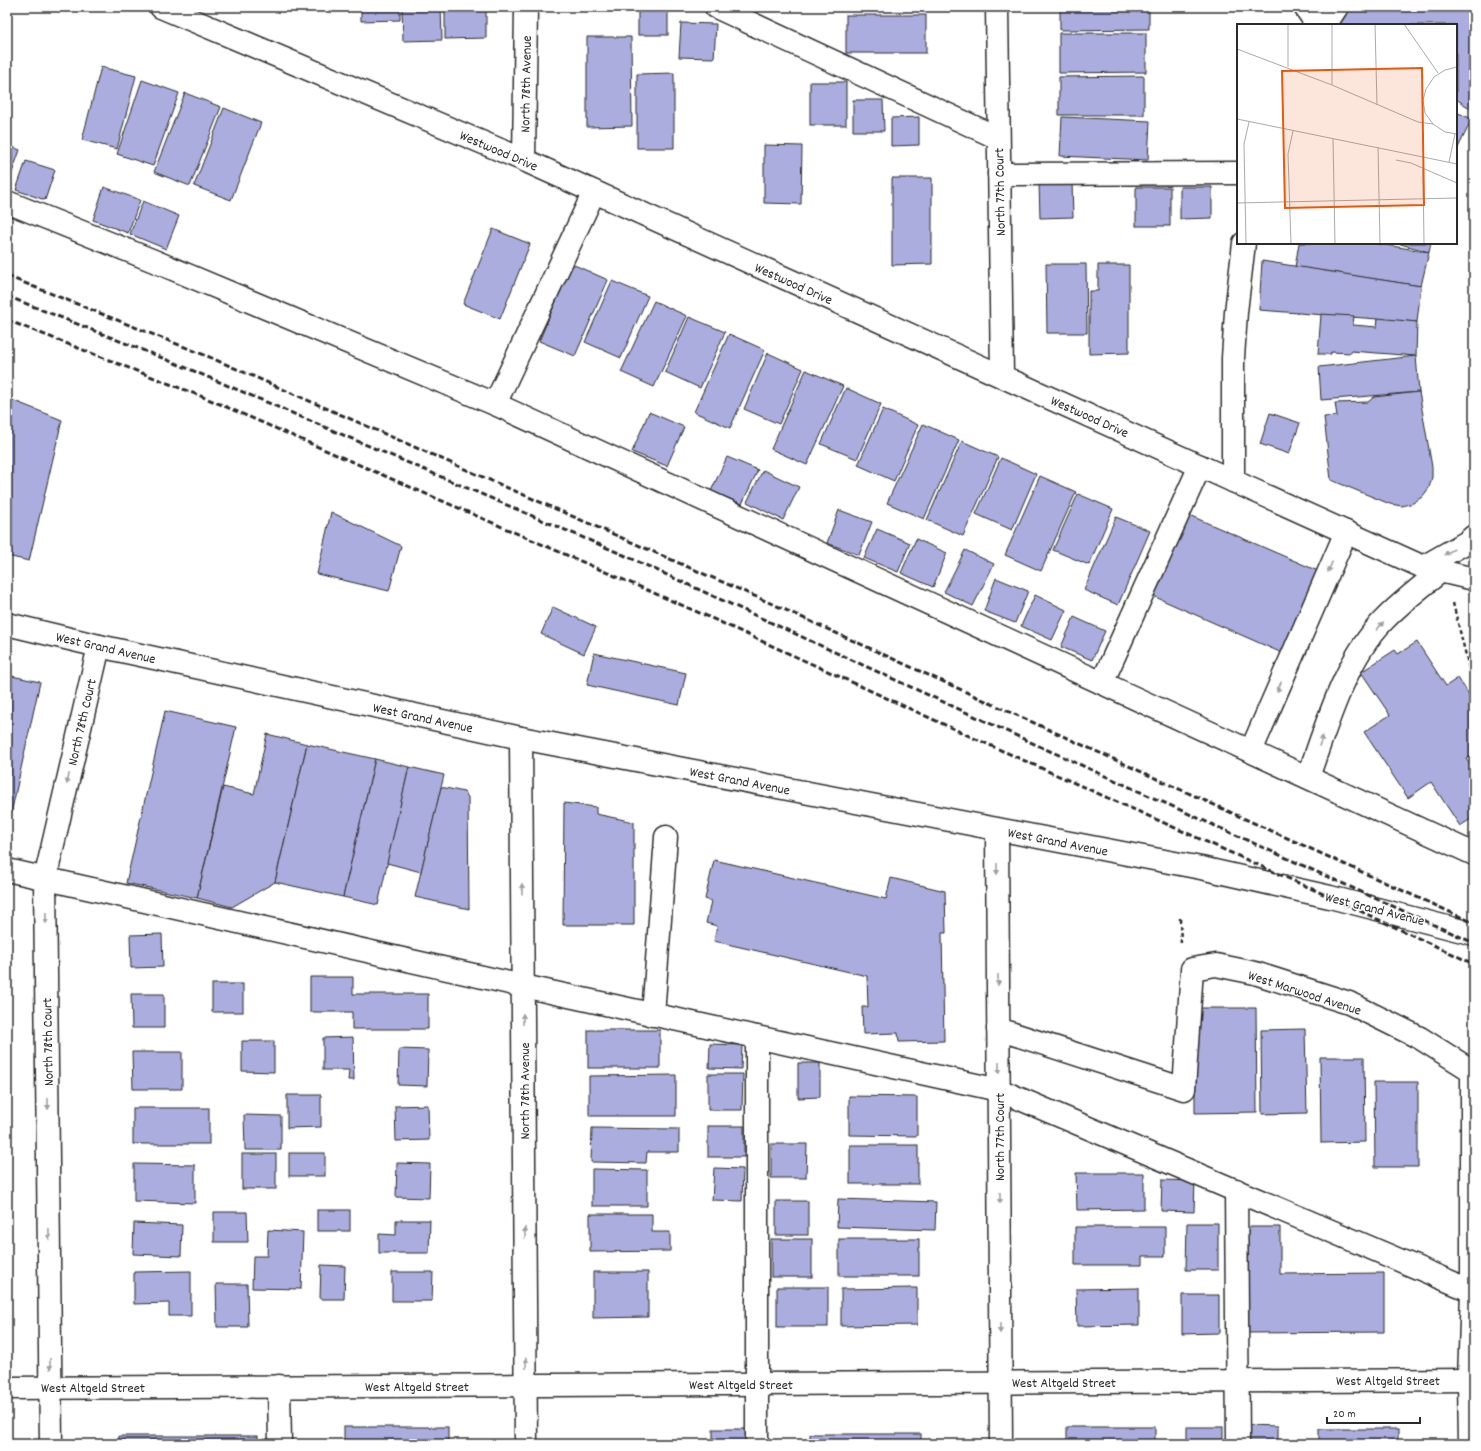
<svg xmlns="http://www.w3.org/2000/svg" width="1481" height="1451" font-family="Dekko,sans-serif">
  <rect width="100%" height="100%" fill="#fff"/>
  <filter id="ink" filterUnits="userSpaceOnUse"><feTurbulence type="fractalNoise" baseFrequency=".025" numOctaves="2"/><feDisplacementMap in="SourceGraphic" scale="8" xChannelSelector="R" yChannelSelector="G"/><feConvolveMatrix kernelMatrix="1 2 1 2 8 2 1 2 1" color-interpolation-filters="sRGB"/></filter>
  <g filter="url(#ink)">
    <g fill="#abadde" stroke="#2b2b2b">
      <polygon points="361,7 400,7 400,20 361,21"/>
      <polygon points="402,7 441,7 442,40 403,41"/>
      <polygon points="445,7 486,7 486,38 445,39"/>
      <polygon points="588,7 615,7 615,9 588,8"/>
      <rect x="638" y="7" width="30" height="28"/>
      <polygon points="854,7 927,7 927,9 854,10"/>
      <polygon points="1060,7 1149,7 1149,29 1060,30"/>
      <polygon points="1349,7 1474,7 1474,111 1456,99 1456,25 1339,25 1336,23"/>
      <rect x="846" y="15" width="80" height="38"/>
      <polygon points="681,23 716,24 714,58 679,57"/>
      <polygon points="1059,33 1146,33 1146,72 1059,73"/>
      <polygon points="587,37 631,37 632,126 587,127"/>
      <polygon points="101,67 136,76 117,149 82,140"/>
      <polygon points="674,73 674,148 637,148 637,74"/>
      <polygon points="1144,76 1144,115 1059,115 1059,77"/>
      <polygon points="142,80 179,93 153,166 117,154"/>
      <rect x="810" y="82" width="36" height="43"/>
      <polygon points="185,93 221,107 190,186 154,172"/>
      <polygon points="853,100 883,100 884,131 853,131"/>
      <polygon points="224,108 261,123 231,200 194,186"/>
      <polygon points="1456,112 1472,119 1456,152"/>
      <polygon points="919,117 919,145 891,146 891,118"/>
      <polygon points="1062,117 1150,121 1148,160 1060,156"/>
      <polygon points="7,145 20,150 9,181 7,180"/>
      <polygon points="764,145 802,146 801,204 764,203"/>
      <polygon points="26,161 55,170 45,200 16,190"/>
      <polygon points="892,178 932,178 932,264 892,265"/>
      <polygon points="1072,182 1073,217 1040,218 1039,183"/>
      <polygon points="104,187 140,200 128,233 93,220"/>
      <rect x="1136" y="187" width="34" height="39"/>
      <polygon points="1180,187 1212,187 1212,218 1180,219"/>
      <polygon points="143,201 179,216 166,249 130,234"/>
      <polygon points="493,229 530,244 500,319 463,304"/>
      <polygon points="1299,243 1373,243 1429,252 1421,286 1295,267"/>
      <polygon points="1397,243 1431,243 1429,252"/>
      <polygon points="1262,261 1421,286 1417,322 1259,310"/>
      <polygon points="572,264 608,280 575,356 539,341"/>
      <polygon points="1046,264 1086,264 1087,333 1047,333"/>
      <polygon points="1098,265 1129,265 1129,353 1089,354 1089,291 1098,291"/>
      <polygon points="612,281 648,296 621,358 585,342"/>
      <polygon points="654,301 687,316 654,387 621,372"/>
      <polygon points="1321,314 1354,316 1353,325 1377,327 1378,318 1417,322 1416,356 1351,351 1351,353 1331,352 1331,354 1318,354"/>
      <polygon points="689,317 725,332 700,388 665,372"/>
      <polygon points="729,334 765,350 730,428 694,412"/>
      <polygon points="768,353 803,369 779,424 744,409"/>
      <polygon points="1416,356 1419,392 1321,400 1319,367"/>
      <polygon points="806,370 843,386 807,465 771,449"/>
      <polygon points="846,388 881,404 857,459 821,444"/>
      <polygon points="1419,392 1432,467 1432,477 1429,488 1422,497 1413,503 1402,506 1390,504 1331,480 1324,417 1337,416 1335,403 1368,402 1374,397"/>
      <polygon points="7,398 62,420 29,561 7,556"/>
      <polygon points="883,409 918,425 894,481 858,465"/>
      <polygon points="649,412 684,427 667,466 632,452"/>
      <polygon points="1270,413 1300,423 1289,454 1260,444"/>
      <polygon points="923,424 959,440 924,519 887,503"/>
      <polygon points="962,441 998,457 963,536 927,520"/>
      <polygon points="727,457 758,470 742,504 711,491"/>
      <polygon points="1001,458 1036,474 1012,530 976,514"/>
      <polygon points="763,470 799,487 783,520 747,502"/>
      <polygon points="1040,476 1076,492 1041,571 1005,555"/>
      <polygon points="1078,494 1113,509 1089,565 1053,550"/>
      <polygon points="839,510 872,522 859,555 827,543"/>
      <polygon points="331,512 401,546 389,591 317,574"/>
      <polygon points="1189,515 1318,571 1282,653 1153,596"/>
      <polygon points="1116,517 1150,531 1118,605 1084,590"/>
      <polygon points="877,529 910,543 898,572 864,558"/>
      <polygon points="916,539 947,553 933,587 901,573"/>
      <polygon points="965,550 994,564 973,606 944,592"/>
      <polygon points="996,578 1028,591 1015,623 984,611"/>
      <polygon points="1035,595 1066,610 1052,640 1021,626"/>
      <polygon points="553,607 596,627 584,654 541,634"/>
      <polygon points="1074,617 1105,631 1092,660 1061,647"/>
      <polygon points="1417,642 1446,686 1458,678 1474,702 1474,754 1466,759 1474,770 1474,817 1460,826 1431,782 1408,798 1364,732 1390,715 1361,672 1395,650 1398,654"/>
      <polygon points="594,653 686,673 679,705 587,685"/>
      <polygon points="7,675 40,682 7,832"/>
      <polygon points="165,711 236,727 197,898 126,883"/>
      <polygon points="267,734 307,744 275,882 232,907 197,898 223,787 254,794"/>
      <polygon points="307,744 375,759 343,897 275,882"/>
      <polygon points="375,759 409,767 378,905 343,897"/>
      <polygon points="409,767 444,775 421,872 387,863"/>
      <polygon points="441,787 464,792 468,797 469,909 415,897"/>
      <polygon points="564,803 596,807 596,814 634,822 634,925 563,925"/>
      <polygon points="714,860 886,899 891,878 945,891 946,933 942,933 944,1041 899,1042 898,1033 863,1034 862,1007 868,1007 867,976 714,941 717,926 706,923 711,901 705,899"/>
      <polygon points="162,934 163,967 131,968 130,935"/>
      <polygon points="310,977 353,977 353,994 428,994 428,1029 352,1029 352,1012 310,1012"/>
      <rect x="212" y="984" width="31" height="28"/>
      <polygon points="131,994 164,994 164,1028 132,1028"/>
      <polygon points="1195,1008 1256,1008 1257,1112 1195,1113"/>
      <polygon points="1305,1029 1307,1113 1262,1114 1261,1030"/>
      <rect x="588" y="1030" width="72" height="38"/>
      <polygon points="353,1037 354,1080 348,1080 349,1070 323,1070 323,1038"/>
      <polygon points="242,1041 274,1041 274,1072 242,1071"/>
      <polygon points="710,1044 742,1045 741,1069 709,1068"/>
      <polygon points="399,1049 428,1050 427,1086 398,1085"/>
      <polygon points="132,1052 182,1052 182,1089 133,1089"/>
      <polygon points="1320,1057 1364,1057 1365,1142 1321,1143"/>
      <polygon points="798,1063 820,1063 820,1097 798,1098"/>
      <polygon points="708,1074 743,1074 742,1110 708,1110"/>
      <polygon points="676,1075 676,1116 589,1116 589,1076"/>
      <polygon points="1374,1082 1418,1082 1418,1167 1375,1167"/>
      <polygon points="287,1095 321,1095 321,1127 287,1128"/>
      <polygon points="849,1096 917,1097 917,1136 849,1135"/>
      <polygon points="428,1105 429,1140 396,1141 395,1106"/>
      <rect x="133" y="1108" width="76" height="36"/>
      <polygon points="244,1115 281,1116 281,1150 245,1150"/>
      <rect x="708" y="1126" width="36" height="31"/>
      <polygon points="592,1128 679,1129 679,1152 647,1152 646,1163 591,1162"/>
      <polygon points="771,1144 807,1144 806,1178 771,1178"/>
      <rect x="850" y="1145" width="68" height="39"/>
      <rect x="289" y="1153" width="36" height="23"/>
      <rect x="242" y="1154" width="34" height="35"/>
      <polygon points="397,1163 430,1164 429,1198 396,1197"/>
      <polygon points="134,1164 195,1165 195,1203 134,1201"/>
      <polygon points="714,1168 743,1169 742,1201 712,1200"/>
      <polygon points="592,1169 647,1170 647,1206 592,1206"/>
      <polygon points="1076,1173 1144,1173 1144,1209 1077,1210"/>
      <polygon points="1162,1180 1195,1181 1194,1212 1161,1211"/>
      <polygon points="838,1199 936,1202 935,1230 837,1227"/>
      <rect x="776" y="1201" width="32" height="34"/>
      <rect x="317" y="1210" width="33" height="21"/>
      <polygon points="214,1212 247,1212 248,1242 214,1242"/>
      <polygon points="590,1214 652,1214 652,1232 670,1232 670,1251 590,1252"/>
      <polygon points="396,1220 430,1220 429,1253 379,1253 379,1234 396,1235"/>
      <polygon points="134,1223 182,1225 181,1256 133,1254"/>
      <polygon points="1187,1223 1218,1223 1218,1270 1186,1270"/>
      <polygon points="1075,1227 1165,1227 1165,1256 1142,1256 1142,1265 1075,1265"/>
      <polygon points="1245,1227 1280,1227 1280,1274 1384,1273 1384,1332 1245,1333"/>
      <polygon points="268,1230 303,1232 301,1289 252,1288 253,1256 267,1256"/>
      <rect x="771" y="1239" width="41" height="38"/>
      <rect x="839" y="1239" width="80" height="37"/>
      <polygon points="321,1265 345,1266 344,1299 320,1299"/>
      <polygon points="191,1271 191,1316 169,1316 169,1303 134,1304 134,1272"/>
      <polygon points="392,1272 433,1272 432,1301 392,1301"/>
      <polygon points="593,1272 648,1272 648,1317 593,1318"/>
      <polygon points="216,1284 247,1284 248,1327 217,1327"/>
      <rect x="777" y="1287" width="51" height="40"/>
      <polygon points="917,1288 917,1325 841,1326 841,1289"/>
      <polygon points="1139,1288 1139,1325 1077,1326 1076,1289"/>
      <polygon points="1182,1295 1219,1295 1219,1333 1182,1334"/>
      <polygon points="1245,1425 1278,1426 1278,1444 1245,1444"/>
      <rect x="344" y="1427" width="104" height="17"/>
      <rect x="1067" y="1427" width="88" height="17"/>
      <rect x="1187" y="1427" width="36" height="17"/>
      <rect x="713" y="1429" width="34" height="15"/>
      <rect x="1319" y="1429" width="79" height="15"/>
      <rect x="810" y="1434" width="111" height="10"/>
      <rect x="119" y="1436" width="139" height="8"/>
      <rect x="600" y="1442" width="106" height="2"/>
    </g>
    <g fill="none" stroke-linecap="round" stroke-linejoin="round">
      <defs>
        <g id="minor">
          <polyline points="161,7 524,160 1423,567 1474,579"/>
          <polyline points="716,7 998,138"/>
          <polyline points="997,7 1002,376"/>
          <polyline points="1305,7 1317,25"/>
          <polyline points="1325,25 1337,7"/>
          <polyline points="524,160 526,7"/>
          <polyline points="999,174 1238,173"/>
          <polyline points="7,202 154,261 495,404 1474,854"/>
          <polyline points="495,404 594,192"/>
          <polyline points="1233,481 1233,358 1236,312 1244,243"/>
          <polyline points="1423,567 1467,542 1474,536"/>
          <polyline points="1102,683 1200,466"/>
          <polyline points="521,738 526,1444"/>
          <polyline points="1251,751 1346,532"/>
          <path d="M1308,777C1326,727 1345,660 1383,621C1400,603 1421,587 1441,571"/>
          <polyline points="997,830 1001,1444"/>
          <polyline points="7,870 523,986 999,1090 1472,1291"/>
          <polyline points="653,1015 666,837"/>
          <polyline points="998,1029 1184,1089 1192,969 1216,965 1255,973 1349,1003 1420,1038 1474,1072"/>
          <polyline points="1236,1190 1238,1444"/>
          <polyline points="279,1386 280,1444"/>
          <polyline points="7,1388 1474,1380"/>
          <polyline points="51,1444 45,879 99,646"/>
          <polyline points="757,1444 757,1037"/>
          <polyline points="1470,1444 1469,1380 1472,1291 1472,1072"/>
        </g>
        <polyline id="major" points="7,624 99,646 521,738 1201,868 1330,897 1474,934"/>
      </defs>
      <use href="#minor" stroke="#2b2b2b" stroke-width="25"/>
      <use href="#major" stroke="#2b2b2b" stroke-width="25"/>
      <g stroke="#2b2b2b" stroke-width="2.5" stroke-dasharray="4 3" stroke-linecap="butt">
        <polyline points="1453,603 1474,688"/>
        <polyline points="1180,918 1181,945"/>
      </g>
      <use href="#minor" stroke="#fff" stroke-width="22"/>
      <use href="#major" stroke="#fff" stroke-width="22"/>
      <g stroke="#2b2b2b" stroke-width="3" stroke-dasharray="6 3" stroke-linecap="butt">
        <polyline points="7,276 207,356 768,602 1474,923"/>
        <polyline points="7,296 175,363 626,556 1039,746 1474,943"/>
        <polyline points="7,320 208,399 709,617 976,739 1330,897 1474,964"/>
      </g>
    </g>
    <defs><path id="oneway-solid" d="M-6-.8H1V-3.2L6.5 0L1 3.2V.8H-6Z"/></defs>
    <g fill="#a0a0a0">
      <use href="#oneway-solid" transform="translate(1449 552) rotate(150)"/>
      <use href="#oneway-solid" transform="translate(1330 567) rotate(113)"/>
      <use href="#oneway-solid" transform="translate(1380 626) rotate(-52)"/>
      <use href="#oneway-solid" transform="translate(1279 687) rotate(113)"/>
      <use href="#oneway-solid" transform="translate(1321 741) rotate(-69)"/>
      <use href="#oneway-solid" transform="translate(68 779) rotate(103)"/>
      <use href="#oneway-solid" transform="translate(997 869) rotate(90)"/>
      <use href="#oneway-solid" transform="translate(522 889) rotate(-90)"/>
      <use href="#oneway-solid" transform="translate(46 918) rotate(89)"/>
      <use href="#oneway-solid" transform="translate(998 980) rotate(90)"/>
      <use href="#oneway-solid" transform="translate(523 1019) rotate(-90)"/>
      <use href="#oneway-solid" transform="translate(999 1068) rotate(90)"/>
      <use href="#oneway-solid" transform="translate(48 1104) rotate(89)"/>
      <use href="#oneway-solid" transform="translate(1000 1198) rotate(90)"/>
      <use href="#oneway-solid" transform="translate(525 1233) rotate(-90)"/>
      <use href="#oneway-solid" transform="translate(49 1234) rotate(89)"/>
      <use href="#oneway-solid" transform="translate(1000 1328) rotate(90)"/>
      <use href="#oneway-solid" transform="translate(526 1363) rotate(-90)"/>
      <use href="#oneway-solid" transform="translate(50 1364) rotate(89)"/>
    </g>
  </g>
  <g text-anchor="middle" stroke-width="3" stroke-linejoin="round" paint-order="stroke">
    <g font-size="14" fill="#2b2b2b" stroke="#fff">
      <text transform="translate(525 84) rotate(-89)" y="5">North 78th Avenue</text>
      <text transform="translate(499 150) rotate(23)" y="5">Westwood Drive</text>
      <text transform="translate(999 192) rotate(-91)" y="5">North 77th Court</text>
      <text transform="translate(794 283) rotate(24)" y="5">Westwood Drive</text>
      <text transform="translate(1090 416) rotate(24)" y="5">Westwood Drive</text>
      <text transform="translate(106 647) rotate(13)" y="5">West Grand Avenue</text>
      <text transform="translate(423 717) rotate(12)" y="5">West Grand Avenue</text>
      <text transform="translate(81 722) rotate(-77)" y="5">North 78th Court</text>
      <text transform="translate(740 780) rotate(11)" y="5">West Grand Avenue</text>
      <text transform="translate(1058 841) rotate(11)" y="5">West Grand Avenue</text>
      <text transform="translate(1375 908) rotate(14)" y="5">West Grand Avenue</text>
      <text transform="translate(1305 992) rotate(18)" y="5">West Marwood Avenue</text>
      <text transform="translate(47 1042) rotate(-91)" y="5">North 78th Court</text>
      <text transform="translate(524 1091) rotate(-90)" y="5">North 78th Avenue</text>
      <text transform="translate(999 1137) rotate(-90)" y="5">North 77th Court</text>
      <text x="1388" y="1385">West Altgeld Street</text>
      <text x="1064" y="1387">West Altgeld Street</text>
      <text x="741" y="1389">West Altgeld Street</text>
      <text x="417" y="1391">West Altgeld Street</text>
      <text x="93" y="1392">West Altgeld Street</text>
    </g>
  </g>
  <g transform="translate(1237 24)">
    <rect width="220" height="220" fill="#fff"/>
    <path fill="none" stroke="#aaa" stroke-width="1" d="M51,0V43M138,0L140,81M167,0L201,49M0,25L95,61L181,98L196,100M220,43L208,46L197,53L189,65L186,76L188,89L196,100L208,108L220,110M95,61V0M0,95L220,140M96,115L98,220M141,123L143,220M159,136L174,139L220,159M212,138L218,110M186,145L187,220M0,179L220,174M9,220L7,120L12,98M54,220L51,130L56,107"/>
    <path fill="#e8590c" fill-opacity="0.15" stroke="#e8590c" stroke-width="2" d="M185,44L187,181L48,184L45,47Z"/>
    <rect width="220" height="220" fill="none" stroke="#2b2b2b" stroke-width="2"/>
  </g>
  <rect width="1481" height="1451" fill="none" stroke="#fff" stroke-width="24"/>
  <rect x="12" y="12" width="1457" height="1427" fill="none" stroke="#2b2b2b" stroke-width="1.5" filter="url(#ink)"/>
  <path d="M1327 1417v6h93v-6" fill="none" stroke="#2b2b2b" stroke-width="2"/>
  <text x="1333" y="1417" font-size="12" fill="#2b2b2b" stroke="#ffffff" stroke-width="3" paint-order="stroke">20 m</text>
</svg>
